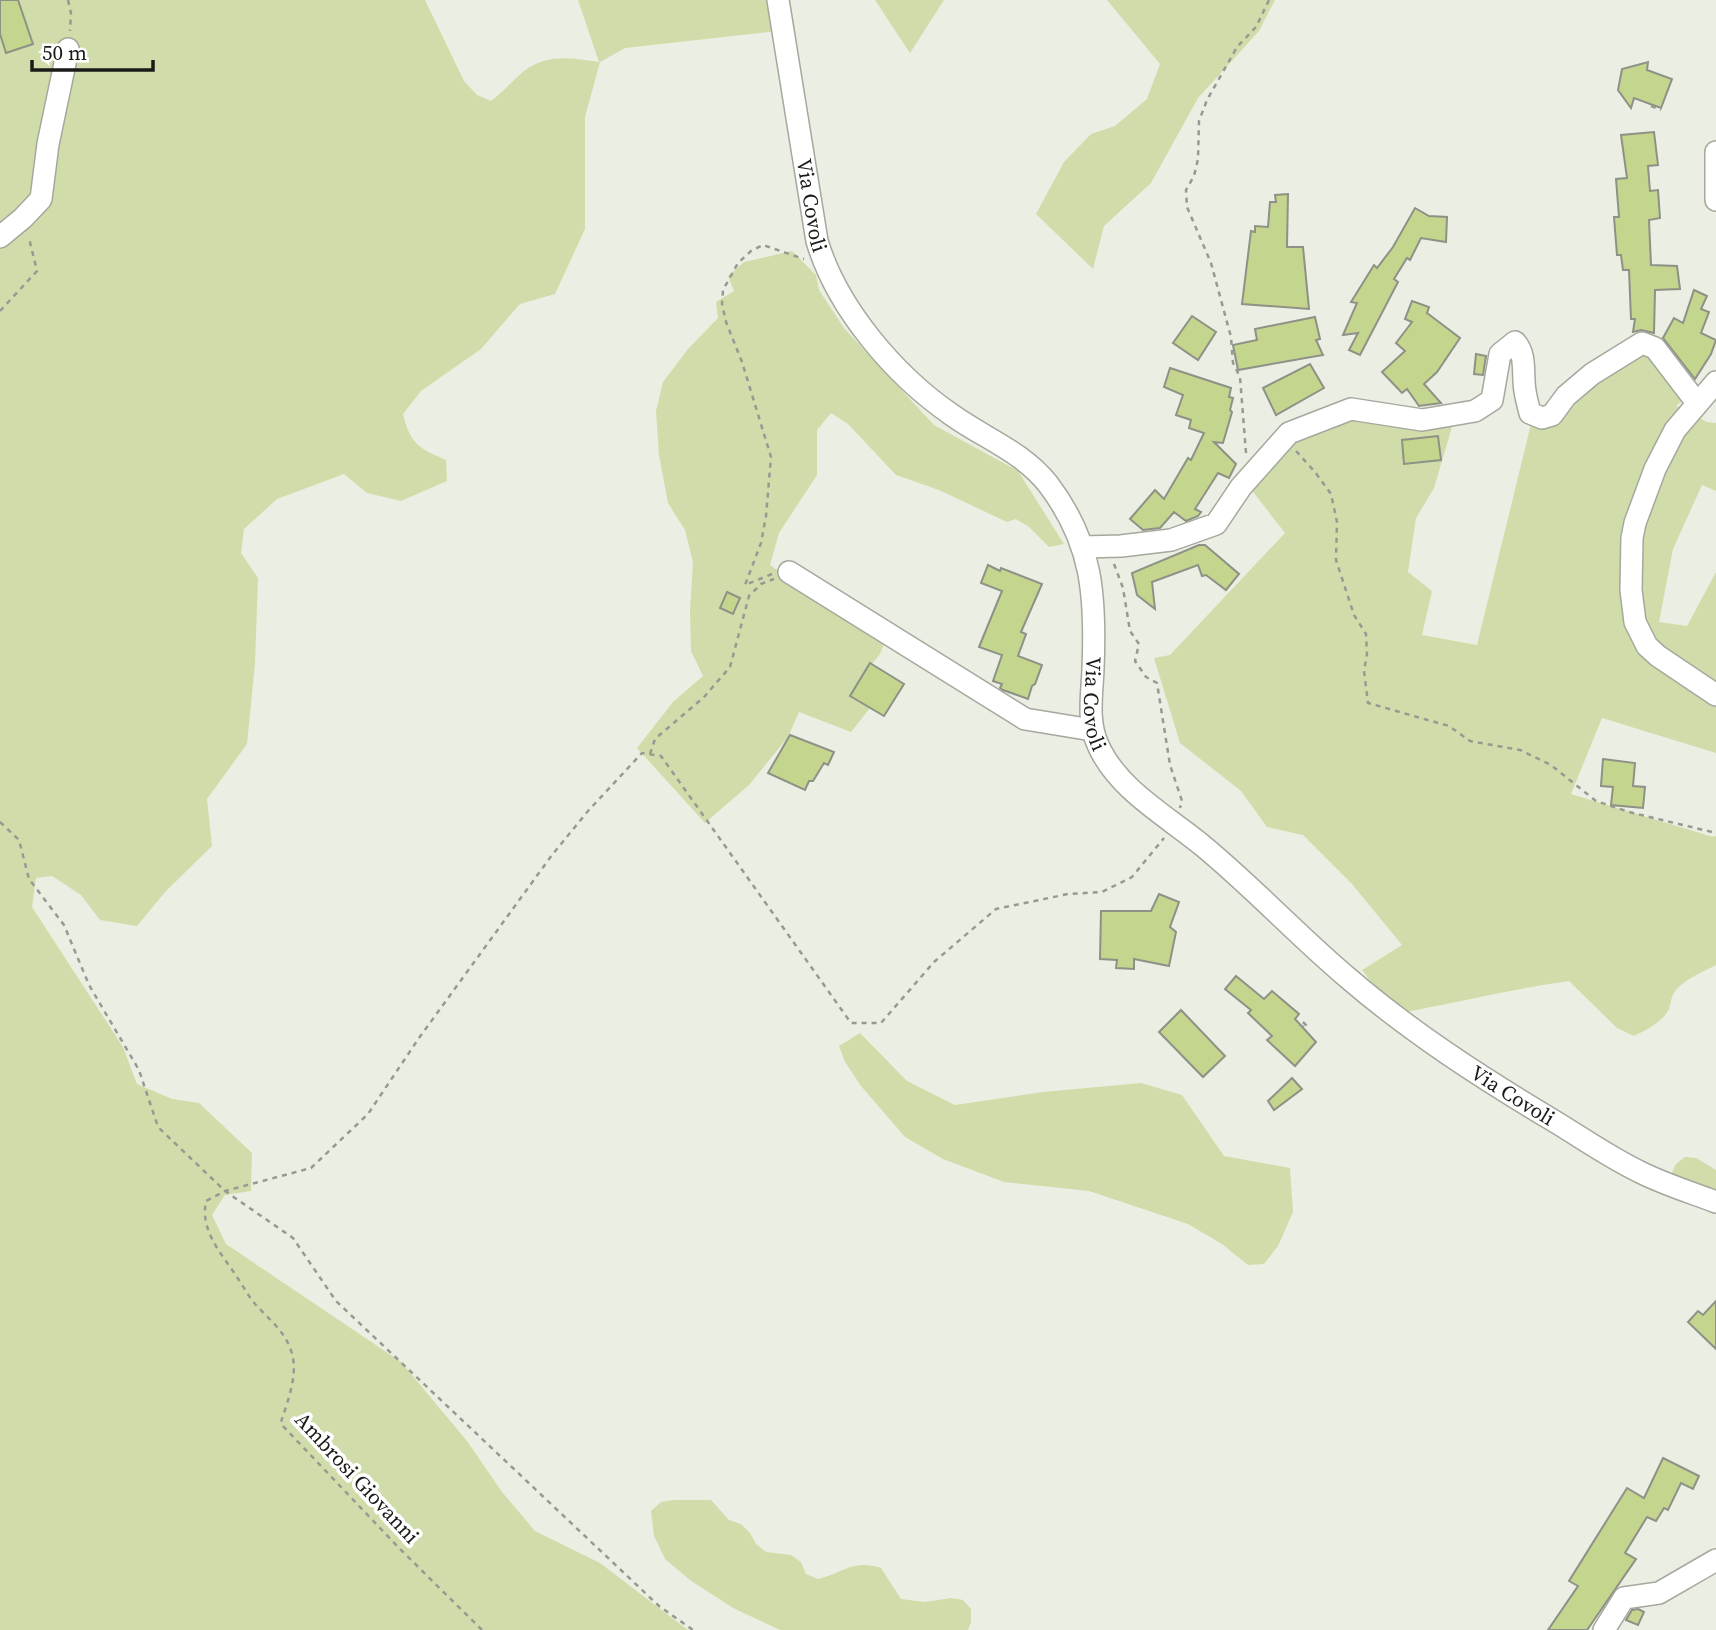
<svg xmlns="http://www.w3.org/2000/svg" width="1716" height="1630" font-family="'Source Serif 4',serif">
  <rect width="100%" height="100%" fill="#ebeee2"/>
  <g fill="#d0ddaa">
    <path d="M0,0H425L464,81L477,95L491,101C503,92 512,81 524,71C547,53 573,58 599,62L578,0H790L795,29L625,48L600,62L585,117V229L555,294L520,304L481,349L421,391L403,414C410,444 420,449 446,460L447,481L401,501L367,493L344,474L277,499L244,529L241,553L258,578L255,664L247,744L207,799L212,846L166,891L137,926L100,920L81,895L52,876L36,878L32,907L123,1047L137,1084L172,1099L199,1103L252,1153L251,1191L225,1195L212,1215L226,1244L401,1362L467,1441L502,1492L535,1531L600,1563L688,1630H0Z"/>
    <polygon points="875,0 944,0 910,53"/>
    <polygon points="1107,0 1275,0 1259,31 1198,98 1151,183 1104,226 1093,269 1036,214 1064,162 1091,134 1115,126 1147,99 1160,64"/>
    <polygon points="792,251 816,275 819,290 844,328 934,425 1018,471 1064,544 1049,547 1029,527 1016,519 1007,522 939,490 896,475 848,424 831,413 817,430 817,475 779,533 770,565 884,644 880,654 872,664 870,708 851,732 799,712 788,737 749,785 705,823 637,748 673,702 703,676 691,651 690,610 693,562 685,530 668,503 659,455 656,411 663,382 688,349 718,318 716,302 734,291 728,276 744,262"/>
    <path d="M1634,339L1693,390L1676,406L1707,422L1716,423V491L1702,485L1673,549L1659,622L1687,626L1716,572V753L1602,718L1571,794L1713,837L1716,836V965C1703,972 1682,980 1674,993C1671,997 1671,1004 1669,1009C1662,1022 1647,1030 1634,1036L1617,1028L1569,981C1511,989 1454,1003 1396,1014L1362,970L1402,945L1352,884L1303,835L1267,827L1241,791L1180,743L1154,658L1170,655L1285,533L1247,484L1266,455L1341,413L1370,417L1388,426H1407L1455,417L1434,488L1416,518L1408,572L1432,591L1422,635L1477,645L1531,424Z"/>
    <polygon points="860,1033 907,1081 955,1105 1043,1092 1141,1083 1182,1095 1224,1156 1290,1168 1293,1212 1278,1246 1264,1264 1248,1265 1222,1244 1188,1224 1089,1191 1004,1182 943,1159 905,1137 861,1086 845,1062 839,1046"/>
    <polygon points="1685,1157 1696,1158 1716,1170 1716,1209 1668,1181 1676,1164"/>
    <path d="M673,1500H711L729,1520L741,1524L750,1533L756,1544L766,1552L791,1555L801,1562L806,1574L818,1579C844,1573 852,1559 881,1568L901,1599L925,1602L951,1598L963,1600L971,1609V1622L968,1630H780L733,1608L690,1580L665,1559L654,1536L651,1511L661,1502Z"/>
  </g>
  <g fill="#c4d58e" stroke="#8e9186" stroke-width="2">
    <polygon points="0,0 18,0 33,44 6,53 0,34"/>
    <polygon points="1648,62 1647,70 1672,79 1661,108 1634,98 1631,108 1618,90 1622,69"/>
    <polygon points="1654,132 1658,165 1648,166 1650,191 1658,190 1660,218 1649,220 1651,265 1677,266 1680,289 1655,290 1654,333 1641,330 1633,332 1635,319 1631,319 1629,270 1623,270 1621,255 1617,255 1614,217 1619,217 1616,179 1627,178 1621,135"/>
    <polygon points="1288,194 1287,247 1303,247 1309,309 1242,304 1251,231 1255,232 1255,226 1268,227 1270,202 1276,202 1275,195"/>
    <polygon points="1415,208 1429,216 1447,217 1446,242 1421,238 1410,260 1407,258 1394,279 1398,282 1360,355 1349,350 1358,333 1343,335 1357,303 1351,302 1374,265 1377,268 1393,247"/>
    <polygon points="1694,290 1707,296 1701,309 1709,312 1701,333 1716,340 1711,354 1695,379 1663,338 1674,318 1683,323"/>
    <polygon points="1412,301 1429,307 1427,313 1460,338 1437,372 1424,384 1441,403 1419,406 1407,389 1402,393 1382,372 1405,351 1396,343 1412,322 1405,319"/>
    <polygon points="1192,316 1216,332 1198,360 1173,343"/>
    <polygon points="1315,317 1320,339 1316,340 1323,355 1238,370 1233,345 1257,340 1255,329"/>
    <polygon points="1476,354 1486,356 1483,375 1474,374"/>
    <polygon points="1310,364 1324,388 1276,415 1263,388"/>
    <polygon points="1170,368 1231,388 1229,397 1233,398 1230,410 1232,412 1223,443 1214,442 1236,464 1229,478 1218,473 1195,509 1201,512 1198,516 1186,521 1174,512 1160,528 1143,530 1130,519 1155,490 1164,499 1188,458 1191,460 1204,433 1189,428 1191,420 1176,415 1183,395 1164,387"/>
    <polygon points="1438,436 1441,460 1404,464 1402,440"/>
    <polygon points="1199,545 1205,545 1239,574 1226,590 1206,575 1202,576 1198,565 1152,582 1155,609 1137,595 1132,573"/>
    <polygon points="988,565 1000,571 1001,568 1042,584 1021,632 1026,634 1018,656 1042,665 1035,684 1032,686 1028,699 1003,690 1000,688 1002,684 993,681 1002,655 979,647 1002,591 981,583"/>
    <polygon points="727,592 740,598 733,614 720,608"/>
    <polygon points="870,663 904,684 884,716 850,696"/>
    <polygon points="790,735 834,752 828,765 824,763 813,781 809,781 805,790 768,773"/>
    <polygon points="1603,759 1635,763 1633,786 1645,787 1643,808 1611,805 1613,787 1601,786"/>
    <polygon points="1159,894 1179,902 1170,927 1176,932 1169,966 1134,959 1134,969 1116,968 1117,960 1100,959 1101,911 1151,911"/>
    <polygon points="1236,976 1264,999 1272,991 1299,1014 1295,1019 1316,1042 1295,1066 1267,1040 1272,1036 1248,1013 1251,1010 1225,989"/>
    <polygon points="1181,1010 1225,1056 1203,1077 1159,1032"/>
    <polygon points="1292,1078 1302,1089 1274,1110 1268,1101"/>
    <polygon points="1716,1301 1716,1349 1688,1322 1698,1311 1703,1315"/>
    <polygon points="1663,1458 1699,1476 1693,1489 1681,1483 1668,1510 1664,1508 1656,1521 1647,1517 1625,1553 1636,1559 1587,1630 1548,1630 1578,1586 1569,1581 1627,1488 1644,1498"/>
    <polygon points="1638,1609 1644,1612 1638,1625 1626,1620 1632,1610"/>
  </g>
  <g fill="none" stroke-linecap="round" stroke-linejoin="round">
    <defs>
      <g id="minor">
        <path id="s1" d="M778,0L817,241C837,308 894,375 952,415C984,438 1023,452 1048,484C1093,543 1096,597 1093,669C1092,695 1087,721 1098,745C1118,790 1167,816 1203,846C1253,887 1298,936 1348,978C1412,1033 1482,1078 1554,1121C1582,1138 1609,1157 1638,1171C1663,1184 1690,1192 1716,1202"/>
        <polyline points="1716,152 1716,200"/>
        <polyline points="0,237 23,218 41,199 48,144 68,49"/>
        <polyline points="1716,382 1675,430 1655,469 1635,523 1632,538 1631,590 1635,622 1647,646 1658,656 1716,695"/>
        <path d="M1083,547L1121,546L1171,540L1216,524L1241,487L1289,433L1351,409L1422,420L1475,411L1492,400L1500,354L1515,342C1527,355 1522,374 1525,391C1526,398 1528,405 1530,413L1542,418L1552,415L1566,396L1592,374L1642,343L1655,348L1697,403"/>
        <polyline points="789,572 1025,719 1092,730"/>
        <polyline points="1604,1630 1624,1598 1659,1593 1716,1560"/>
      </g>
    </defs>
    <use href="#minor" stroke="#a5a89d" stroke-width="24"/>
    <g stroke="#989a91" stroke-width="2.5" stroke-dasharray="5 5" stroke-linecap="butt">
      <polyline points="68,0 71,13 70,31"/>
      <polyline points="1651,106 1661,110"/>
      <polyline points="0,311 37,271 29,238"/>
      <polyline points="1296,451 1315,472 1331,494 1337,522 1336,560 1354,615 1366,634 1367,654 1364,671 1368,703 1449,726 1470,741 1520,750 1551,765 1596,801 1629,812 1716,833"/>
      <polyline points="1246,453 1240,377 1233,363 1231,337 1211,263 1187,207 1186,190 1194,176 1198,159 1199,121 1207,100 1237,47 1256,27 1269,0"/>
      <polyline points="1114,564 1123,588 1130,631 1139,644 1135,661 1146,677 1157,683 1170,765 1182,801 1180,808"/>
      <polyline points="772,574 745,585 761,543 766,516 771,457 742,362 726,322 722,304 723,290 738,263 751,251 763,245 804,259"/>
      <polyline points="650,754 655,739 704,697 730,667 749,596 761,584 774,579"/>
      <polyline points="0,822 19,840 29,879 64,925 89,985 139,1070 158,1127 225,1191 293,1238 336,1301 659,1606 693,1630"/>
      <polygon points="1303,1022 1307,1026 1305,1028 1300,1025"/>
      <path d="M482,1630L399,1548L282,1425L281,1422C288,1400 300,1371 290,1348C284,1331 268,1318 256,1305C248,1296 242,1284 235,1274C220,1252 200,1230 206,1201L225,1191L311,1168L368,1114L419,1038L552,855L588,811L642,753L661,756L851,1023H881L934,962L996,909L1068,894L1102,892L1132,877L1164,838"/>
    </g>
    <use href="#minor" stroke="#fff" stroke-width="21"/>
  </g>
  <g text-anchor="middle" stroke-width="7" stroke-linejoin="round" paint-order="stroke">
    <g font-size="21" fill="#1a1b17" stroke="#fff">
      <text dy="7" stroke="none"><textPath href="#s1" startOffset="208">Via Covoli</textPath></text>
      <text dy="7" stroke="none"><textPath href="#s1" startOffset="817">Via Covoli</textPath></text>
      <text dy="7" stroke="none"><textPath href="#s1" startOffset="1405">Via Covoli</textPath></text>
      <text transform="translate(357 1478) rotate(47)" y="7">Ambrosi Giovanni</text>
    </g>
  </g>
  <path d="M32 60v10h121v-10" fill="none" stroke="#1a1b17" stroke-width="3.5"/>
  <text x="42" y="60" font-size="21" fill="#1a1b17" stroke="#ffffff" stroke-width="5" paint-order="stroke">50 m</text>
</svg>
